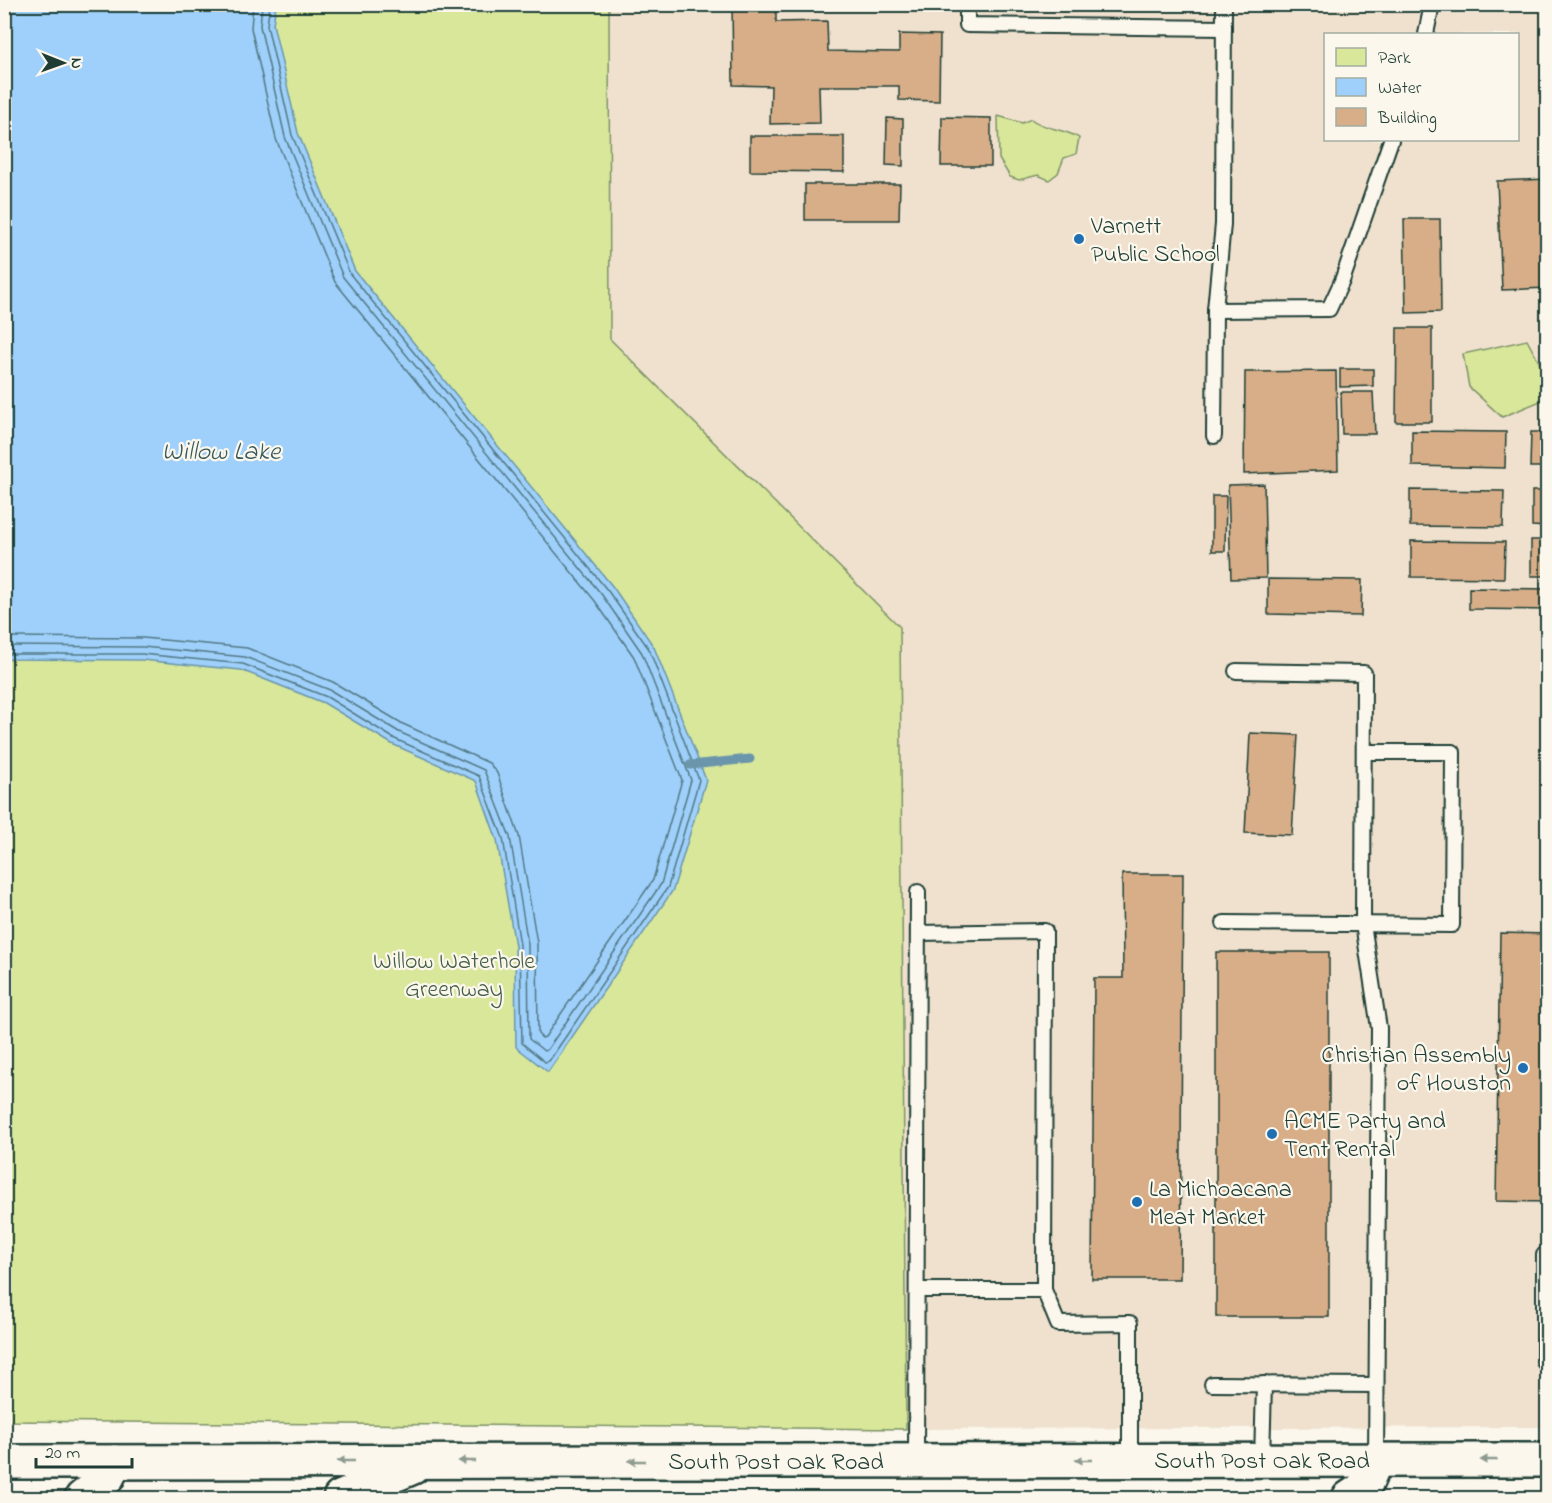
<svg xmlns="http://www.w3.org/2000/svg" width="1552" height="1503" font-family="'Indie Flower',sans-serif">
  <rect width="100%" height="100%" fill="#fbf7ec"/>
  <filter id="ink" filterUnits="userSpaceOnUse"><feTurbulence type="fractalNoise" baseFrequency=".0167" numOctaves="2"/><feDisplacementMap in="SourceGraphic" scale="12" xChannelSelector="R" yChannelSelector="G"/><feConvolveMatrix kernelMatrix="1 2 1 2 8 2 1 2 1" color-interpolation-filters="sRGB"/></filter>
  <g filter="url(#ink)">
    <path fill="#f0e1ce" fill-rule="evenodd" d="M609,5H1547V1427L906,1429L900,627L610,339ZM1326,34H1518V140H1326Z"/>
    <g fill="#d8e79a" stroke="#7c9267" stroke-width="1.5">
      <polygon points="5,5 609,5 610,339 900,627 906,1429 5,1421"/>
      <path d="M998,116L1022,123L1031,119C1045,130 1064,128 1079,138L1076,154L1064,158L1058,173L1049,180L1038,175L1019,180L1010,177L999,159Z"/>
      <polygon points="1527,340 1541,366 1543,400 1502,417 1469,387 1463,354"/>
    </g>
    <polygon fill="#9ed0fb" stroke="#6b95ab" stroke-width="1.5" points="5,4 276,5 273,24 298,133 355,271 613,587 654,647 706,780 673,890 548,1072 516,1047 515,946 497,840 476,781 392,744 324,703 241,670 142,660 5,659"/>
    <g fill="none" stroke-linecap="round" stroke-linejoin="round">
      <g stroke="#527884" stroke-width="1.5">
        <polyline points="4,637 143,638 247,648 333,682 403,724 489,763 497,773 519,836 537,943 538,1034 542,1038 545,1037 653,880 682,780 634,657 595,601 335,282 276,139 251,28 253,4"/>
        <polyline points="4,646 143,647 245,657 330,690 399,732 484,770 510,837 528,944 529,1039 544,1051 547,1050 661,884 691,780 642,653 602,595 343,277 285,137 260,26 262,4"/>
        <polyline points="4,654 142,654 243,664 327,697 395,739 479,776 503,838 520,945 522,1043 545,1062 549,1061 668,887 699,780 649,649 608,591 350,274 292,135 267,25 270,4"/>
      </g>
      <polyline stroke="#6b95ab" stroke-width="9" points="690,765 750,759"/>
    </g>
    <g fill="#d7ae88" stroke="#1f3d34" stroke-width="1.5">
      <polygon points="732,4 776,4 776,22 827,21 828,51 899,52 899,34 940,35 939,101 899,100 899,86 819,86 820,123 770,124 771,86 733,85"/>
      <polygon points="942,117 991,118 991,166 941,166"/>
      <polygon points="887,118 903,119 903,166 886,165"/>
      <polygon points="750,136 844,136 844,172 750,171"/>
      <polygon points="1548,179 1548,288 1502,290 1497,181"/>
      <polygon points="805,184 900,184 899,220 805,220"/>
      <polygon points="1404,219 1440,219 1441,312 1406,313"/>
      <polygon points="1397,328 1432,328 1432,422 1396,422"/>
      <polygon points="1340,369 1373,369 1373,386 1340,387"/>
      <polygon points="1336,371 1338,470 1244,474 1245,372"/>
      <polygon points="1341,392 1373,392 1375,434 1342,434"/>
      <polygon points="1412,431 1506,432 1505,468 1412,466"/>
      <polygon points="1531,432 1548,432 1548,467 1530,467"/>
      <polygon points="1264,484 1266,578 1231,579 1228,485"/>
      <polygon points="1410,490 1504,491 1503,527 1410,526"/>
      <polygon points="1532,491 1548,491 1548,527 1532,526"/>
      <polygon points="1212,496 1226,496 1225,551 1212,551"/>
      <rect x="1531" y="540" width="17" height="36"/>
      <polygon points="1411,541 1505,542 1504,578 1411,577"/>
      <polygon points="1268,579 1362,580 1361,616 1268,614"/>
      <polygon points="1469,588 1548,589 1548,610 1469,609"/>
      <polygon points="1250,733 1298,735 1292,835 1245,833"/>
      <polygon points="1122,874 1183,874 1180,1279 1092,1279 1094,978 1123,978"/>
      <polygon points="1500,933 1548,934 1548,1202 1496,1201"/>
      <rect x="1216" y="952" width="113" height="365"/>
    </g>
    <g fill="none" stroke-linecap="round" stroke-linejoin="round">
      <defs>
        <g id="lane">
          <polyline points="967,4 967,25 1224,28"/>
          <polyline points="1426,34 1432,4"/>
          <polyline points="1215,310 1329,309 1342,281 1391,140"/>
          <polyline points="1214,436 1215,310 1223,224 1224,4"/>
          <polyline points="1236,671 1364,673 1363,924 1379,1028 1376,1460"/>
          <polyline points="1224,923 1452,925 1453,752 1364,752"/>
          <polyline points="918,933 1045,931 1044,1290 1058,1324 1130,1323 1130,1460"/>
          <polyline points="1548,1255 1544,1255 1544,1362 1548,1362"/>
          <polyline points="917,1290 1044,1290"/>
          <polyline points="1212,1384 1376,1385"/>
          <polyline points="1262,1460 1264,1384"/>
          <polyline points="916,1461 918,892"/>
        </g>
        <g id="highway">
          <polyline points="4,1462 1548,1460"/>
          <polyline points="82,1498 107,1478 115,1462"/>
          <polyline points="340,1498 413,1467"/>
          <polyline points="1349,1498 1364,1488 1376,1460"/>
        </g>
      </defs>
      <use href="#lane" stroke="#1f3d34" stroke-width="18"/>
      <use href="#highway" stroke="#1f3d34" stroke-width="38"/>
      <use href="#lane" stroke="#fbf7ec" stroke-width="14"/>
      <use href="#highway" stroke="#fbf7ec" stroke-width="33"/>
    </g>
    <defs><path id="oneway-solid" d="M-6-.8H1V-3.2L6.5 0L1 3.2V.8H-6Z" transform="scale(1.5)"/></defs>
    <g fill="#8d9a90">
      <use href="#oneway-solid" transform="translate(1084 1460) rotate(180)"/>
      <use href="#oneway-solid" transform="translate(1489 1460) rotate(180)"/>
      <use href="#oneway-solid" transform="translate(346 1461) rotate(180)"/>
      <use href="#oneway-solid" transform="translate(467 1461) rotate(-180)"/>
      <use href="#oneway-solid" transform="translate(637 1461) rotate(180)"/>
    </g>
  </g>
  <g fill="#1f6fb2" stroke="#fbf7ec" stroke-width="2">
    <circle cx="1079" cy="239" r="6"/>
    <circle cx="1523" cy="1068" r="6"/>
    <circle cx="1272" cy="1134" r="6"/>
    <circle cx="1137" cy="1202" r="6"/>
  </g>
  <g text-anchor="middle" stroke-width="4.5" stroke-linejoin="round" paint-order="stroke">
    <g font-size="24" fill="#1f3d34" stroke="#fbf7ec" text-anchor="start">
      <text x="1091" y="233">Varnett<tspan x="1091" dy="28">Public School</tspan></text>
      <text x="1511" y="1062" text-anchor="end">Christian Assembly<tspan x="1511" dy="28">of Houston</tspan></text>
      <text x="1284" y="1128">ACME Party and<tspan x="1284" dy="28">Tent Rental</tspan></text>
      <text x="1149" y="1196">La Michoacana<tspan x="1149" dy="28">Meat Market</tspan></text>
    </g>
    <g font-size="24" fill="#445f48" stroke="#fbf7ec">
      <text x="454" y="968">Willow Waterhole<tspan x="454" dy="28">Greenway</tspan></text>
    </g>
    <g font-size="24" fill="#1f3d34" stroke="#fbf7ec">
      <text x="1262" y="1468">South Post Oak Road</text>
      <text x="776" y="1469">South Post Oak Road</text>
    </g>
    <g font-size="26" font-style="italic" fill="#385a5c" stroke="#fbf7ec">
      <text x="221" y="459">Willow Lake</text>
    </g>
  </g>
  <rect width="1552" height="1503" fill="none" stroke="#fbf7ec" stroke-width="24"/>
  <rect x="12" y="12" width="1528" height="1479" fill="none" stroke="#1f3d34" stroke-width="2" filter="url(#ink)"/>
  <rect x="1324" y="33" width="195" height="108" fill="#fbf7ec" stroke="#a3ada2" stroke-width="1.5"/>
  <rect x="1336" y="48" width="30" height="18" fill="#d8e79a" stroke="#a3ada2" stroke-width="1.5"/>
  <text x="1378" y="63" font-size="18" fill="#1f3d34">Park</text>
  <rect x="1336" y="78" width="30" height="18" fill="#9ed0fb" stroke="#a3ada2" stroke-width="1.5"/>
  <text x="1378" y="93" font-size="18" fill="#1f3d34">Water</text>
  <rect x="1336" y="108" width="30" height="18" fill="#d7ae88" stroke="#a3ada2" stroke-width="1.5"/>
  <text x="1378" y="123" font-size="18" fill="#1f3d34">Building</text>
  <g transform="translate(63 63) rotate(91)" stroke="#fbf7ec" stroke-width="4.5" paint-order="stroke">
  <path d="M0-4.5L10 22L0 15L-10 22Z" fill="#1f3d34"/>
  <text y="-9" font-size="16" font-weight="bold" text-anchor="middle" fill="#1f3d34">N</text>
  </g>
  <path d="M36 1458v9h96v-9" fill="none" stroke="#1f3d34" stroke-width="3"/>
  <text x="45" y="1458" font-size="18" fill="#1f3d34" stroke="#fbf7ec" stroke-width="4.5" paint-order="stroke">20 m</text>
</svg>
